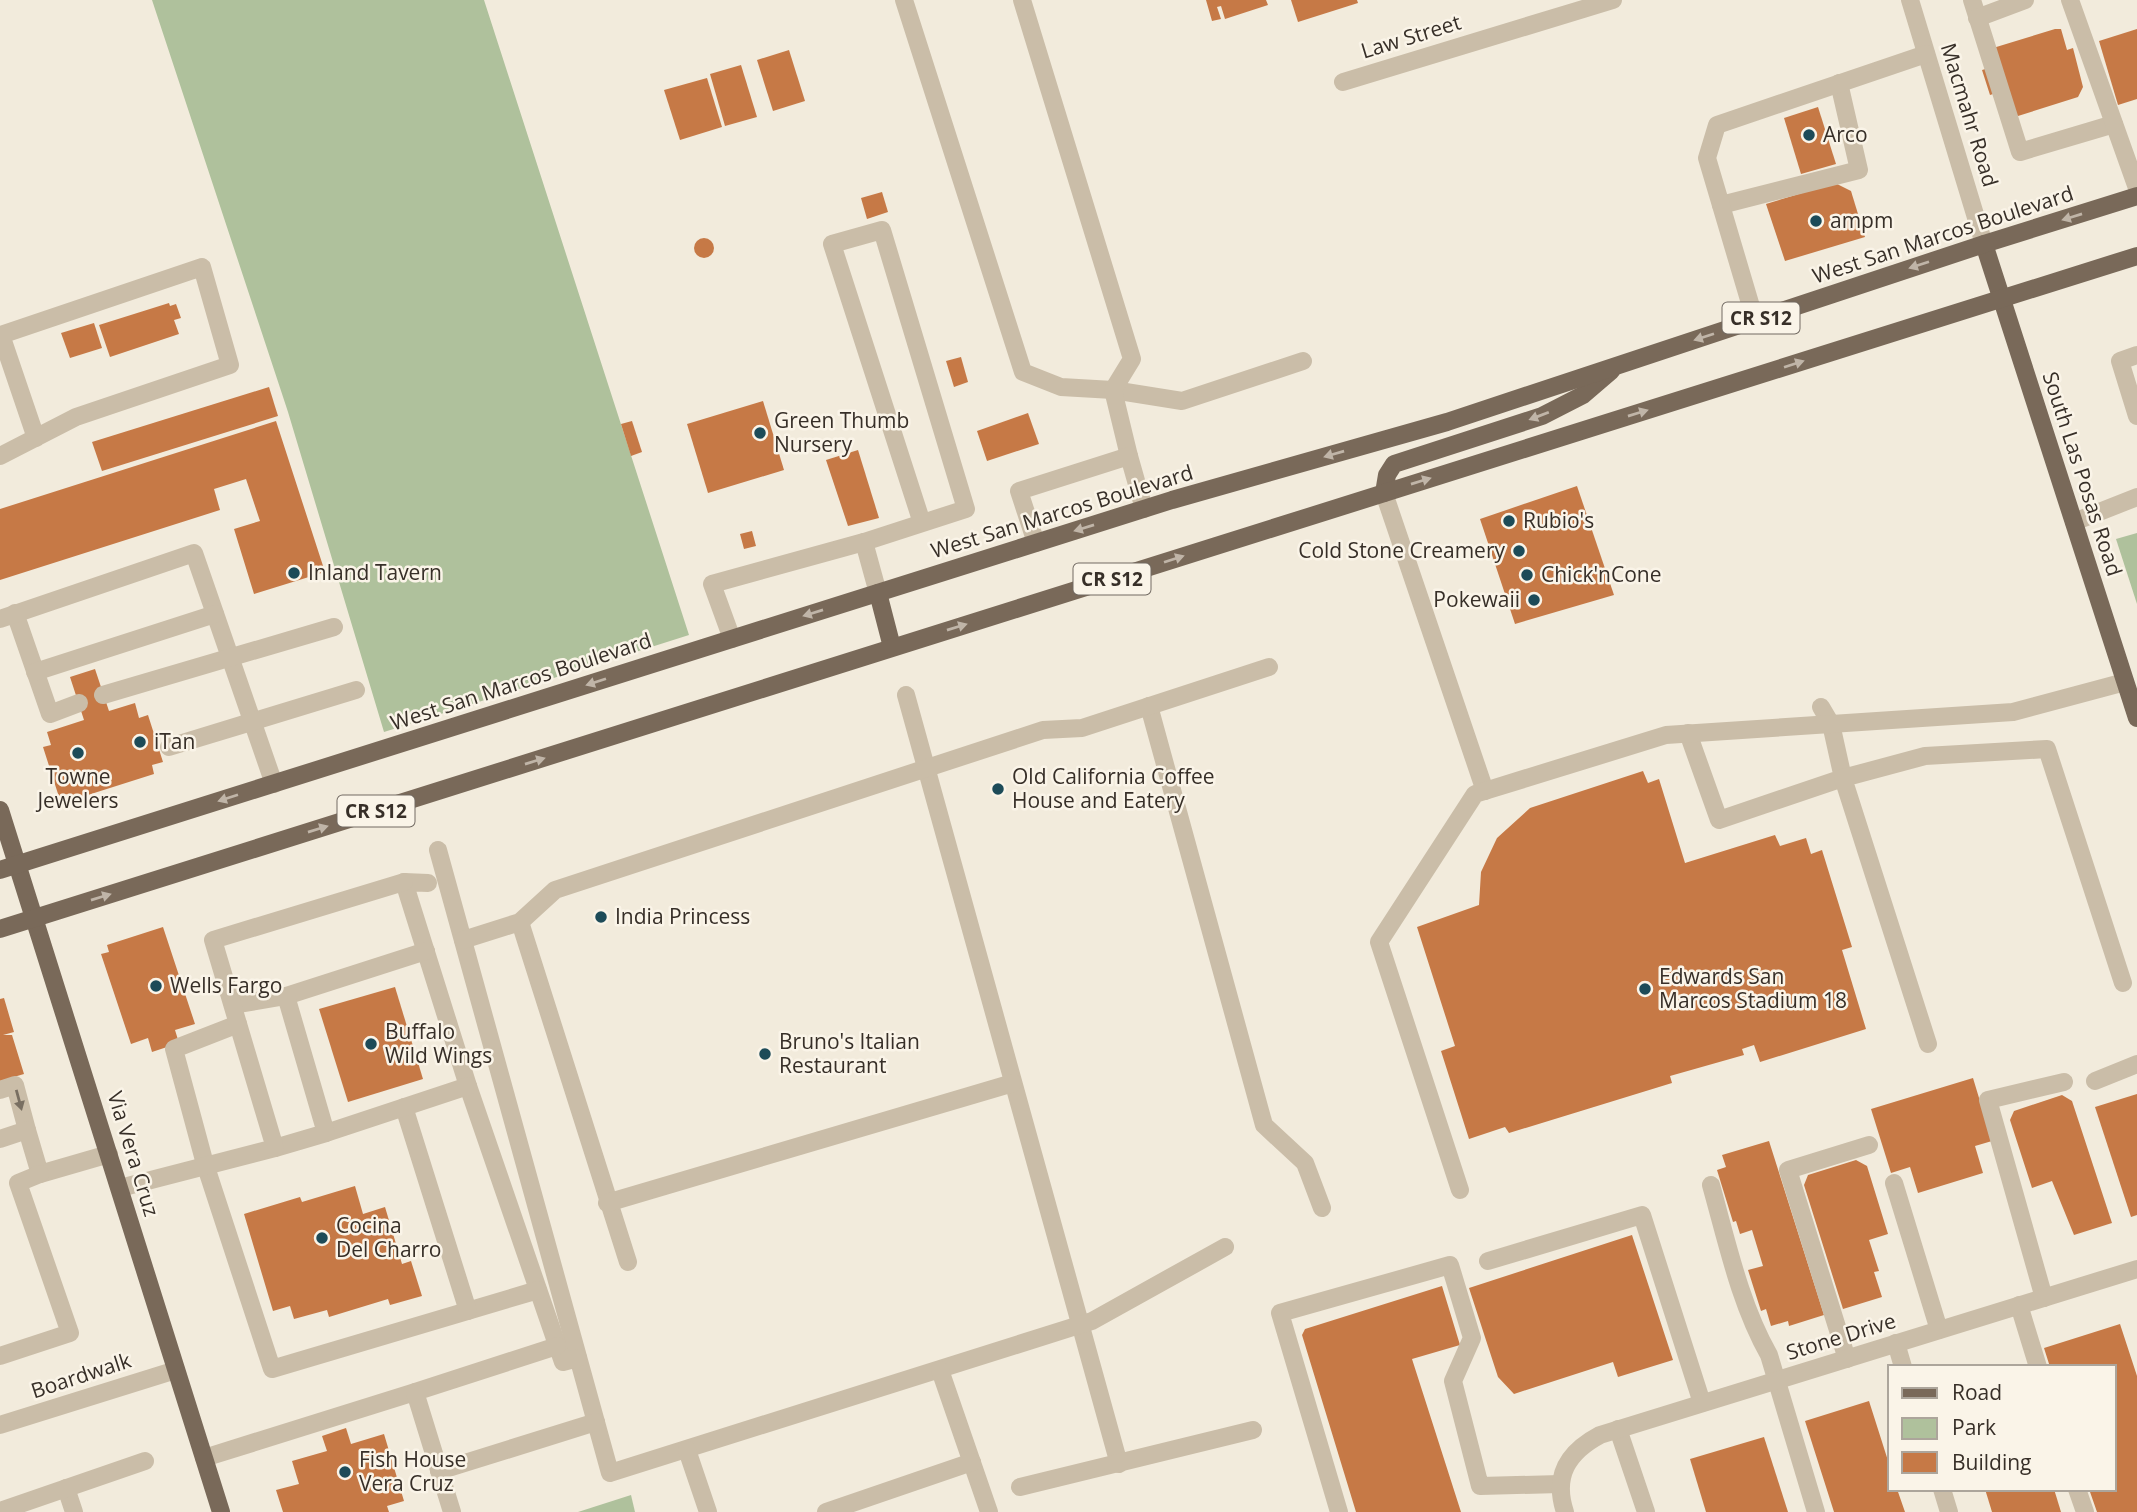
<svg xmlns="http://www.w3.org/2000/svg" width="2137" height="1512" font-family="'Open Sans',sans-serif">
  <rect width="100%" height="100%" fill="#f2ebdc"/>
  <g fill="#afc19c">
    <polygon points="152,0 484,0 689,635 384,732 288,412"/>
    <polygon points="2137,533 2137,604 2116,539"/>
    <polygon points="631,1495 635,1512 578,1512"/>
  </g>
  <g fill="#c67946">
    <polygon points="1206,0 1266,0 1268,5 1225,19 1221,6 1217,7 1221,19 1212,21"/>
    <polygon points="1291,0 1357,0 1358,3 1298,22"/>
    <polygon points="2055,29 2061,29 2067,50 2073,48 2083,87 2078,97 2018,116 2008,111 2002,91 1990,95 1982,70 1999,65 1993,48"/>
    <polygon points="2137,29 2137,99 2118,105 2099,41"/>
    <polygon points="789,50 805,101 773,111 757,60"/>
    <polygon points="741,65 757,117 725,126 710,74"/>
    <polygon points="707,78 722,127 680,140 664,90"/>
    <polygon points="1818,107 1836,164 1801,174 1784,118"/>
    <polygon points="1835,183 1851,191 1865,237 1785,261 1766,204"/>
    <polygon points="882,192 888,212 867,219 861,198"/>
    <circle cx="704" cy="248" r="10"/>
    <polygon points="169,303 170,306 176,304 181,318 174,320 179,334 110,357 99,325"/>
    <polygon points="94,323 102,348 70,358 61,333"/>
    <polygon points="961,357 968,382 954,387 946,361"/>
    <polygon points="269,387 278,416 102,471 92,442"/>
    <polygon points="763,401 784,470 708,493 687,424"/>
    <polygon points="1028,413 1039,444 987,461 977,431"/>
    <polygon points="276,421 325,572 254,594 234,529 260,521 246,479 214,489 220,510 0,580 0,509"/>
    <polygon points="632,421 642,452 631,456 621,424"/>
    <polygon points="858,450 879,518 848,526 826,460"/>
    <polygon points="1577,486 1614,595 1515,624 1480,519"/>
    <polygon points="752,531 756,546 744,549 740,534"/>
    <polygon points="95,669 109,711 135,703 139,718 148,715 163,762 152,765 154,774 69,801 67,794 59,797 43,747 51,745 47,732 84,720 70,677"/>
    <polygon points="1643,771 1648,783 1659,779 1685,863 1775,835 1780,846 1806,838 1811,854 1822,850 1852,947 1842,950 1866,1029 1760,1062 1754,1045 1742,1049 1744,1055 1670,1076 1672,1083 1509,1133 1505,1127 1469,1139 1441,1051 1455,1046 1417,927 1479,905 1481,872 1497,838 1530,808"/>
    <polygon points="163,927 195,1024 175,1030 179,1043 152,1052 148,1038 131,1044 101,954 109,952 107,945"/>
    <polygon points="395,987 423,1079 348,1102 319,1009"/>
    <polygon points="4,998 14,1032 3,1035 12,1035 24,1074 0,1081 0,999"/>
    <polygon points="1973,1078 1992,1141 1975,1146 1983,1173 1918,1193 1910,1167 1891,1173 1871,1109"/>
    <polygon points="2137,1094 2137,1215 2131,1217 2095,1107"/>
    <polygon points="2062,1095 2072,1101 2112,1223 2074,1235 2052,1181 2032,1188 2010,1120 2014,1111"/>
    <polygon points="1769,1141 1824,1315 1789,1326 1788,1321 1771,1326 1766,1309 1761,1311 1748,1270 1763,1266 1752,1230 1740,1234 1736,1221 1733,1222 1717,1170 1726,1167 1722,1155"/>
    <polygon points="1856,1160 1867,1166 1888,1234 1869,1240 1879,1271 1874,1272 1882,1297 1843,1309 1804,1185 1808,1175"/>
    <polygon points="355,1186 363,1214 385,1207 402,1264 411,1261 422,1296 390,1305 388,1299 329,1317 327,1310 294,1319 290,1306 273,1311 244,1214 300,1197 302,1202"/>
    <polygon points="1632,1235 1673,1360 1618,1377 1613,1362 1514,1394 1498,1377 1469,1288"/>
    <polygon points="1442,1286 1460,1345 1412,1359 1461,1512 1356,1512 1302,1335 1305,1329"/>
    <polygon points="2120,1324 2137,1376 2137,1512 2097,1512 2089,1489 2114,1489 2114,1367 2050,1367 2044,1348"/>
    <polygon points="1869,1401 1890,1467 1890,1489 1897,1489 1905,1512 1834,1512 1805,1421"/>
    <polygon points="346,1428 351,1444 384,1434 404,1501 387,1506 389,1512 283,1512 276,1490 299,1484 292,1461 327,1451 322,1436"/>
    <polygon points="1764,1437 1788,1512 1706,1512 1690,1459"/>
    <polygon points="1985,1489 2054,1489 2061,1512 1992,1512"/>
  </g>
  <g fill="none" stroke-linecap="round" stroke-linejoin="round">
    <g stroke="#cabda8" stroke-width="18">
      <polyline points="904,0 1023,372 1061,387 1113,390 1182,401 1303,361"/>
      <polyline points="1022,0 1132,359 1113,390 1129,456"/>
      <polyline points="1910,0 1984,244"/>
      <polyline points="1972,0 2020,152 2114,124"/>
      <polyline points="2070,0 2137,188"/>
      <polyline points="1977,18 2025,0"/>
      <polyline points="1343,82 1613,0"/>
      <polyline points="1721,205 1859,170 1839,83"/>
      <polyline points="1755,320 1707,158 1717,125 1926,54"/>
      <polyline points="2137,355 2120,361 2137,416"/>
      <polyline points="0,456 76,417 230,365 202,267 1,335 36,438"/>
      <polyline points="1384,493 1485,791"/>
      <polyline points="2074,522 2137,497"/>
      <polyline points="864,542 878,593"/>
      <polyline points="1036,543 1019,491 1129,456 1144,509"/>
      <polyline points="15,613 50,714 79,703"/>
      <polyline points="0,619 194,553 274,784"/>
      <polyline points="732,639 712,584 864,542 966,509 882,230 832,244 922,523"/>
      <polyline points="35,672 215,614"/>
      <polyline points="103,695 334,627"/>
      <polyline points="906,695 1119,1464"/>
      <polyline points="1149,706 1264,1125 1305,1163 1322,1208"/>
      <polyline points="1688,733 1719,820 1843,778 1831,724 1821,707"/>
      <polyline points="169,747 356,690"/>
      <polyline points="438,850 610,1473 1092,1321 1225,1247"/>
      <polyline points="428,883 404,882 468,1086 563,1362 578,1358"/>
      <polyline points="520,922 628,1262"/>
      <polyline points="463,940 520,922 555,890 1043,730 1082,728 1269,667"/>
      <polyline points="233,1005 286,996 426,951"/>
      <polyline points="238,1024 174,1049 205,1164 272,1369 538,1290"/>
      <polyline points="1928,1044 1843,778 1925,756 2047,749 2123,983"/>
      <polyline points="2095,1081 2137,1064"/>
      <polyline points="0,1090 15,1085 27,1130"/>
      <polyline points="404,1107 468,1311"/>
      <polyline points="326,1133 468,1086"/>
      <polyline points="0,1139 27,1130 40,1174 109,1154"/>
      <polyline points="275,1148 326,1133 286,996"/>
      <polyline points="1894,1183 1939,1330"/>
      <path d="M1711,1185C1727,1242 1740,1304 1769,1355L1816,1512"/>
      <polyline points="120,1188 275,1148 213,940 404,882"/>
      <polyline points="1460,1190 1379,942 1475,794 1666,735 2013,712 2125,682"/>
      <polyline points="607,1203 1013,1083"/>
      <polyline points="1488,1261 1642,1215 1702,1403"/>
      <polyline points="2044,1298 1988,1100 2064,1082"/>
      <polyline points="2019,1305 2038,1367"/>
      <polyline points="1896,1343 1903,1367"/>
      <polyline points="0,1356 70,1333 18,1183 40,1174"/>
      <polyline points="1847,1359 1788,1170 1869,1145"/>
      <polyline points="940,1370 989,1512"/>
      <polyline points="0,1425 176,1370"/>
      <polyline points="1618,1429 1646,1512"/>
      <polyline points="687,1450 708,1512"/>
      <polyline points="204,1458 415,1392"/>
      <polyline points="439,1471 596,1422"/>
      <polyline points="1020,1487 1253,1430"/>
      <polyline points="66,1488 74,1512"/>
      <polyline points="1942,1489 1949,1512"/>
      <polyline points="2077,1489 2085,1512"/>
      <polyline points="0,1511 145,1461"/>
      <polyline points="452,1512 415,1392 557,1346"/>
      <polyline points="826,1512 972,1462"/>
      <polyline points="1339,1512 1280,1313 1450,1265 1472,1338 1453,1381 1480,1486 1560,1484"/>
      <path d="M1565,1512C1553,1476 1568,1452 1600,1435L2137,1269"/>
    </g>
    <g stroke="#796959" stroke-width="18">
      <polyline points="1984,244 2137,718"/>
      <polyline points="1384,493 1387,475 1394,464 1542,416 1583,395 1611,371"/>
      <polyline points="878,593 892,647"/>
      <polyline points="0,810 221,1512"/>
      <polyline points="0,870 1172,500 1447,422 1984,244 2137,196"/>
      <polyline points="0,929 2137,256"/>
    </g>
  </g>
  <defs><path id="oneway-solid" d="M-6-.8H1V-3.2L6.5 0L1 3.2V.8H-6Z" transform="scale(1.75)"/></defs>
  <g fill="#c0b5a8">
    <use href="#oneway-solid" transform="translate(2072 217) rotate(163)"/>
    <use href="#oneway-solid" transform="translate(1919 265) rotate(162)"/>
    <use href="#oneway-solid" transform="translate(1704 337) rotate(162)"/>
    <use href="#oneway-solid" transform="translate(1794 364) rotate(-18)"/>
    <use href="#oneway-solid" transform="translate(1638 413) rotate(-17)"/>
    <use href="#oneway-solid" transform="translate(1539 416) rotate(159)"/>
    <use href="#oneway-solid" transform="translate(1334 454) rotate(164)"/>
    <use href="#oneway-solid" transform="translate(1421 481) rotate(-17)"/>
    <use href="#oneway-solid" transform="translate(1084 528) rotate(163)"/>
    <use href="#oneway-solid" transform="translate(1174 559) rotate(-18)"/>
    <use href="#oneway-solid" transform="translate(813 613) rotate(163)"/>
    <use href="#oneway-solid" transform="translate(957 627) rotate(-17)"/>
    <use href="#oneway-solid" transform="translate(596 682) rotate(162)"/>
    <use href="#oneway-solid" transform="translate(535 761) rotate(-17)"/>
    <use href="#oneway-solid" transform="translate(228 798) rotate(162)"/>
    <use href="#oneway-solid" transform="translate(318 829) rotate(-17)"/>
    <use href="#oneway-solid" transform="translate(101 897) rotate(-17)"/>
  </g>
  <use fill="#796f62" href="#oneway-solid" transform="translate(19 1100) rotate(75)"/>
  <g fill="#1d4b58" stroke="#faf4e8" stroke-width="2.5">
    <circle cx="1809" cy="135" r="7"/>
    <circle cx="1816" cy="221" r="7"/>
    <circle cx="760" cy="433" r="7"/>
    <circle cx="1509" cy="521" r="7"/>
    <circle cx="1519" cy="551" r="7"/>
    <circle cx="294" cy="573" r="7"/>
    <circle cx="1527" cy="575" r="7"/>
    <circle cx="1534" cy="600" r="7"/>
    <circle cx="140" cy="742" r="7"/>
    <circle cx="78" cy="753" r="7"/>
    <circle cx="998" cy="789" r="7"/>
    <circle cx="601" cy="917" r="7"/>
    <circle cx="156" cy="986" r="7"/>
    <circle cx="1645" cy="989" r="7"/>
    <circle cx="371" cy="1044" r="7"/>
    <circle cx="765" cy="1054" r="7"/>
    <circle cx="322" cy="1238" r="7"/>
    <circle cx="345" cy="1472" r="7"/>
  </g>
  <g text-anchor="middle" stroke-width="5" stroke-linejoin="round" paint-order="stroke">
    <g fill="#faf4e8" stroke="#726a62" stroke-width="2">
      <rect x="1722.5" y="302.5" width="77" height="31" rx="5"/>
      <rect x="1073.5" y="563.5" width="77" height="31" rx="5"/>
      <rect x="337.5" y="795.5" width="77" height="31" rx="5"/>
    </g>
    <g font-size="19" font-weight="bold" fill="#372f28">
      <text x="1761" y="325">CR S12</text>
      <text x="1112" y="586">CR S12</text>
      <text x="376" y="818">CR S12</text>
    </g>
    <g font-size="21" fill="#372f28" stroke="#faf4e8">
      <text transform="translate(1411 37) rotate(-17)" y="7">Law Street</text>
      <text transform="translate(1969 115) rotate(73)" y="7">Macmahr Road</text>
      <text transform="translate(1943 235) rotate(-18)" y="7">West San Marcos Boulevard</text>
      <text transform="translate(2082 474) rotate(72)" y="7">South Las Posas Road</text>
      <text transform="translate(1062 512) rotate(-17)" y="7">West San Marcos Boulevard</text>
      <text transform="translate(521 682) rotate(-18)" y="7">West San Marcos Boulevard</text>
      <text transform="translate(133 1154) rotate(73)" y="7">Via Vera Cruz</text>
      <text transform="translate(1841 1337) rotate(-17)" y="7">Stone Drive</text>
      <text transform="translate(81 1376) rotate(-18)" y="7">Boardwalk</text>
    </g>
    <g font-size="21" fill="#372f28" stroke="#faf4e8" text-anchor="start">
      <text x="1823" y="142">Arco</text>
      <text x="1830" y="228">ampm</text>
      <text x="774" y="428">Green Thumb<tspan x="774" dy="24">Nursery</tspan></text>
      <text x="1523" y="528">Rubio's</text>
      <text x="1505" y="558" text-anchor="end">Cold Stone Creamery</text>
      <text x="308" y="580">Inland Tavern</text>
      <text x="1541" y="582">Chick'nCone</text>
      <text x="1520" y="607" text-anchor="end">Pokewaii</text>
      <text x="154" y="749">iTan</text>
      <text x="78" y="784" text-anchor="middle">Towne<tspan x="78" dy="24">Jewelers</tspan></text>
      <text x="1012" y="784">Old California Coffee<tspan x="1012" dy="24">House and Eatery</tspan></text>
      <text x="615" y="924">India Princess</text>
      <text x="1659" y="984">Edwards San<tspan x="1659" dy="24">Marcos Stadium 18</tspan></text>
      <text x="170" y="993">Wells Fargo</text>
      <text x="385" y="1039">Buffalo<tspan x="385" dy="24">Wild Wings</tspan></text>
      <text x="779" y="1049">Bruno's Italian<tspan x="779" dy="24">Restaurant</tspan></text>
      <text x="336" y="1233">Cocina<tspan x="336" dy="24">Del Charro</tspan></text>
      <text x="359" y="1467">Fish House<tspan x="359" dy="24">Vera Cruz</tspan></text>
    </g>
  </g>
  <rect x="1888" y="1365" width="228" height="126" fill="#faf4e8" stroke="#aca59b" stroke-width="2"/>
  <rect x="1902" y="1388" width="35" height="10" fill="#796959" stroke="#aca59b" stroke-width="2"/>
  <text x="1952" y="1400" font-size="21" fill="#372f28">Road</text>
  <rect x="1902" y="1418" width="35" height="21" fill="#afc19c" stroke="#aca59b" stroke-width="2"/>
  <text x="1952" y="1435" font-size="21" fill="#372f28">Park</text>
  <rect x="1902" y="1452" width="35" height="21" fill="#c67946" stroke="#aca59b" stroke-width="2"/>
  <text x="1952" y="1470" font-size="21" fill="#372f28">Building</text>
</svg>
